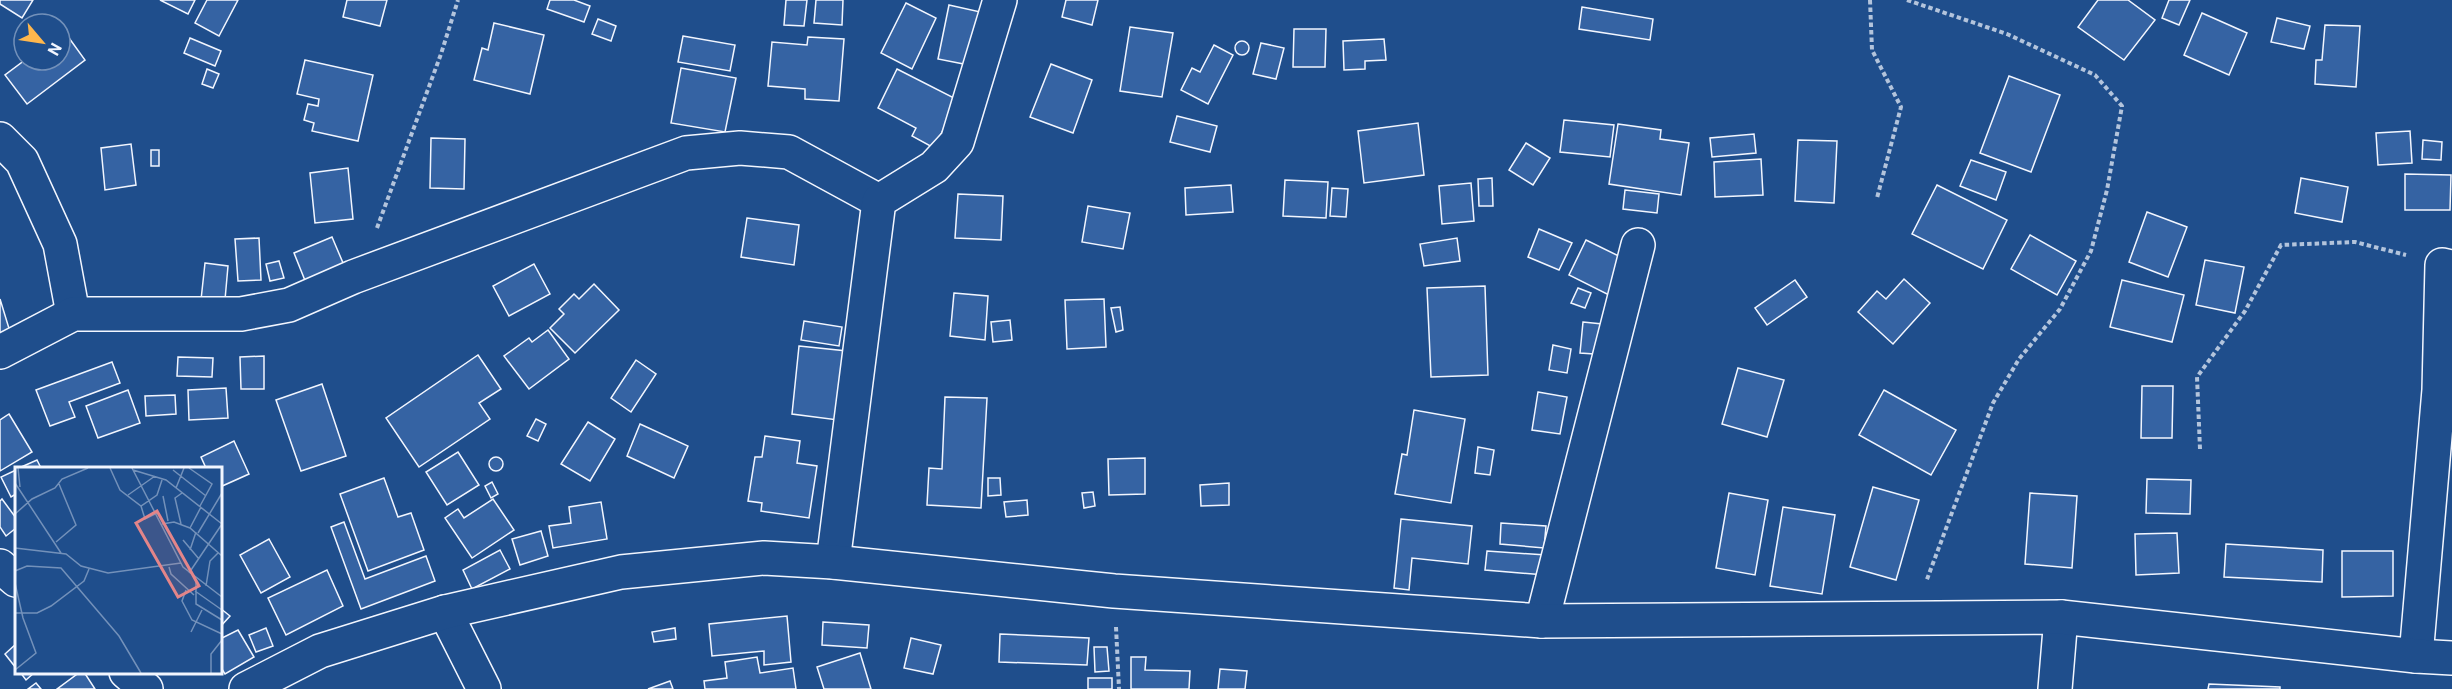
<svg xmlns="http://www.w3.org/2000/svg" width="2452" height="689" font-family="Roboto,sans-serif">
  <rect width="100%" height="100%" fill="#1f4e8c"/>
  <g fill="#3563a3" stroke="#f2f6ff" stroke-width="1.5">
    <polygon points="0,0 33,0 22,18 0,4"/>
    <polygon points="160,0 195,0 188,14"/>
    <polygon points="207,0 238,0 219,36 195,23"/>
    <polygon points="347,0 387,0 380,26 343,17"/>
    <polygon points="550,0 574,0 590,6 584,22 547,9"/>
    <polygon points="786,0 807,0 804,26 784,25"/>
    <polygon points="816,0 843,0 842,25 814,23"/>
    <polygon points="1066,0 1098,0 1092,25 1062,17"/>
    <polygon points="2098,0 2128,0 2155,20 2124,60 2078,27"/>
    <polygon points="2169,0 2190,0 2179,25 2162,18"/>
    <polygon points="906,3 936,18 912,69 881,53"/>
    <polygon points="949,5 985,13 974,66 938,59"/>
    <polygon points="1582,7 1653,19 1650,40 1579,29"/>
    <polygon points="2202,13 2247,33 2229,75 2184,55"/>
    <polygon points="2277,18 2310,26 2304,49 2271,42"/>
    <polygon points="598,19 616,26 611,41 592,34"/>
    <polygon points="494,23 544,35 530,94 474,80 482,48 488,50"/>
    <polygon points="2325,25 2360,26 2356,87 2315,84 2316,60 2322,60"/>
    <polygon points="1130,27 1173,33 1162,97 1120,91"/>
    <polygon points="1294,29 1326,29 1325,67 1293,67"/>
    <polygon points="64,31 85,60 27,104 5,75 25,60 60,60 60,34"/>
    <polygon points="683,36 735,45 730,71 678,62"/>
    <polygon points="808,37 844,39 839,101 805,99 805,89 768,86 772,42 807,45"/>
    <polygon points="190,38 221,51 215,66 184,53"/>
    <polygon points="1384,39 1386,60 1365,61 1365,69 1344,70 1343,41"/>
    <circle cx="1242" cy="48" r="7"/>
    <polygon points="1261,43 1284,48 1276,79 1253,74"/>
    <polygon points="1214,45 1233,55 1208,104 1181,90 1192,68 1200,72"/>
    <polygon points="305,60 373,75 358,141 312,131 314,123 304,120 308,104 318,106 319,99 297,94"/>
    <polygon points="1051,64 1092,80 1073,133 1030,117"/>
    <polygon points="681,68 736,78 725,132 671,123"/>
    <polygon points="207,69 219,74 213,88 202,84"/>
    <polygon points="897,69 958,100 934,148 912,136 916,128 878,108"/>
    <polygon points="2009,76 2060,95 2031,172 1980,153"/>
    <polygon points="1177,116 1217,126 1210,152 1170,142"/>
    <polygon points="1564,120 1614,125 1610,157 1560,152"/>
    <polygon points="1418,123 1424,175 1364,183 1358,131"/>
    <polygon points="1618,124 1661,130 1660,139 1689,143 1681,195 1609,184"/>
    <polygon points="2410,131 2412,163 2378,165 2376,133"/>
    <polygon points="1754,134 1756,153 1712,157 1710,138"/>
    <polygon points="431,138 465,139 464,189 430,188"/>
    <polygon points="1798,140 1837,141 1834,203 1795,201"/>
    <polygon points="2423,140 2442,142 2441,160 2422,159"/>
    <polygon points="1526,143 1550,158 1533,185 1509,170"/>
    <polygon points="131,144 136,185 105,190 101,148"/>
    <rect x="151" y="150" width="8" height="16"/>
    <polygon points="1761,159 1763,195 1715,197 1714,162"/>
    <polygon points="1971,160 2006,172 1996,200 1960,186"/>
    <polygon points="348,168 353,219 315,223 310,173"/>
    <polygon points="2405,174 2451,175 2450,210 2405,210"/>
    <polygon points="1492,178 1493,206 1479,206 1478,179"/>
    <polygon points="2301,178 2348,187 2342,222 2295,213"/>
    <polygon points="1285,180 1328,182 1326,218 1283,216"/>
    <polygon points="1471,183 1474,221 1442,224 1439,186"/>
    <polygon points="1231,185 1233,212 1186,215 1185,188"/>
    <polygon points="1937,185 2007,220 1983,269 1912,234"/>
    <polygon points="1332,188 1348,189 1346,217 1330,216"/>
    <polygon points="1625,190 1659,194 1657,213 1623,209"/>
    <polygon points="958,194 1003,196 1001,240 955,238"/>
    <polygon points="1088,206 1130,213 1123,249 1082,242"/>
    <polygon points="2147,212 2187,227 2168,277 2129,262"/>
    <polygon points="747,218 799,225 794,265 741,257"/>
    <polygon points="1539,229 1572,243 1559,270 1528,257"/>
    <polygon points="2030,235 2076,261 2057,295 2011,269"/>
    <polygon points="332,237 349,277 310,293 294,253"/>
    <polygon points="259,238 261,280 238,281 235,239"/>
    <polygon points="1457,238 1460,261 1424,266 1420,244"/>
    <polygon points="1586,240 1633,263 1615,298 1569,275"/>
    <polygon points="2205,260 2244,267 2235,313 2196,305"/>
    <polygon points="279,261 284,278 270,281 266,264"/>
    <polygon points="205,263 228,266 224,311 200,309"/>
    <polygon points="534,264 550,294 509,316 493,286"/>
    <polygon points="1904,279 1930,303 1893,344 1858,312 1877,291 1886,299"/>
    <polygon points="1795,280 1807,297 1767,325 1755,308"/>
    <polygon points="2122,280 2184,295 2172,342 2110,327"/>
    <polygon points="594,284 619,310 575,353 550,328 564,314 559,309 574,294 579,299"/>
    <polygon points="1485,286 1488,375 1431,377 1427,288"/>
    <polygon points="1578,288 1591,293 1585,308 1571,303"/>
    <polygon points="954,293 988,296 985,340 950,336"/>
    <polygon points="0,299 11,335 0,339"/>
    <polygon points="1104,299 1106,347 1067,349 1065,300"/>
    <polygon points="1120,307 1123,330 1116,332 1111,308"/>
    <polygon points="1010,320 1012,340 993,342 991,322"/>
    <polygon points="804,321 842,327 839,346 801,340"/>
    <polygon points="1583,322 1612,325 1609,355 1580,353"/>
    <polygon points="548,330 569,359 529,389 504,356 529,338 532,342"/>
    <polygon points="1553,345 1571,349 1567,373 1549,370"/>
    <polygon points="799,346 847,351 838,420 792,414"/>
    <polygon points="478,355 501,389 479,403 490,419 419,467 386,418"/>
    <polygon points="264,356 264,389 241,389 240,357"/>
    <polygon points="178,357 213,358 212,377 177,376"/>
    <polygon points="636,360 656,374 631,412 611,398"/>
    <polygon points="112,362 120,383 69,402 75,417 50,426 36,390"/>
    <polygon points="1738,368 1784,380 1767,437 1722,424"/>
    <polygon points="322,384 346,456 301,471 276,400"/>
    <polygon points="2142,386 2173,386 2172,438 2141,438"/>
    <polygon points="226,388 228,418 189,420 188,390"/>
    <polygon points="128,390 140,423 98,438 86,406"/>
    <polygon points="1884,390 1956,430 1931,475 1859,435"/>
    <polygon points="1538,392 1567,397 1560,434 1532,430"/>
    <polygon points="175,395 176,414 146,416 145,396"/>
    <polygon points="945,397 987,398 981,508 927,505 929,468 942,469"/>
    <polygon points="1414,410 1465,419 1451,503 1395,494 1402,454 1407,455"/>
    <polygon points="9,414 32,452 0,471 0,420"/>
    <polygon points="536,419 546,424 538,441 527,436"/>
    <polygon points="588,422 615,439 590,481 561,464"/>
    <polygon points="640,424 688,446 674,478 627,456"/>
    <polygon points="765,436 800,441 797,463 817,466 809,518 761,511 762,503 748,501 755,457 762,457"/>
    <polygon points="234,441 249,474 220,487 220,468 206,468 201,457"/>
    <polygon points="1478,447 1494,450 1490,475 1475,473"/>
    <polygon points="458,452 479,485 447,505 426,472"/>
    <circle cx="496" cy="464" r="7"/>
    <polygon points="1145,458 1145,494 1109,495 1108,459"/>
    <polygon points="37,460 41,468 19,468"/>
    <polygon points="16,470 16,494 11,497 1,477"/>
    <polygon points="384,478 398,517 411,513 424,550 368,571 340,494"/>
    <polygon points="988,478 1000,478 1001,495 988,496"/>
    <polygon points="2147,479 2191,480 2190,514 2146,513"/>
    <polygon points="492,482 498,494 491,498 485,486"/>
    <polygon points="1229,483 1229,505 1201,506 1200,485"/>
    <polygon points="1873,487 1919,500 1896,580 1850,567"/>
    <polygon points="1093,492 1095,506 1084,508 1082,493"/>
    <polygon points="1729,493 1768,500 1755,575 1716,568"/>
    <polygon points="2030,493 2077,496 2072,568 2025,564"/>
    <polygon points="2,499 16,518 16,528 6,536 0,527 0,501"/>
    <polygon points="493,499 514,530 472,558 445,518 458,509 464,518"/>
    <polygon points="1027,500 1028,515 1006,517 1004,502"/>
    <polygon points="601,502 607,539 553,548 549,526 571,523 569,507"/>
    <polygon points="1783,507 1835,515 1822,594 1770,586"/>
    <polygon points="1401,519 1472,526 1468,564 1412,558 1409,590 1394,588"/>
    <polygon points="344,522 365,579 426,556 435,581 361,609 331,527"/>
    <polygon points="1501,523 1546,526 1544,548 1500,544"/>
    <polygon points="541,531 548,556 520,565 512,539"/>
    <polygon points="2177,533 2179,573 2136,575 2135,534"/>
    <polygon points="269,539 290,577 261,593 240,555"/>
    <polygon points="2226,544 2323,550 2322,582 2224,577"/>
    <polygon points="500,550 510,569 472,589 463,570"/>
    <polygon points="1487,551 1546,555 1545,575 1485,570"/>
    <polygon points="2342,551 2393,551 2393,596 2342,597"/>
    <polygon points="327,570 343,606 286,635 268,598"/>
    <polygon points="220,608 230,616 220,627"/>
    <polygon points="787,616 791,662 764,665 764,651 712,656 709,624"/>
    <polygon points="823,622 869,625 867,648 822,645"/>
    <polygon points="266,628 273,646 256,652 249,635"/>
    <polygon points="675,628 676,639 654,642 652,632"/>
    <polygon points="238,630 254,657 225,674 220,666 220,639"/>
    <polygon points="1000,634 1089,638 1087,665 999,662"/>
    <polygon points="911,638 941,645 933,674 904,668"/>
    <polygon points="16,644 16,668 5,654"/>
    <polygon points="1094,647 1107,647 1109,671 1095,672"/>
    <polygon points="860,653 871,689 824,689 817,667"/>
    <polygon points="757,657 760,673 793,668 796,689 705,689 704,681 727,678 725,662"/>
    <polygon points="1131,657 1146,657 1145,670 1190,671 1189,689 1131,689"/>
    <polygon points="1220,669 1247,671 1245,689 1218,689"/>
    <polygon points="20,672 35,672 26,680"/>
    <polygon points="80,672 84,672 95,689 57,689"/>
    <rect x="1088" y="678" width="24" height="11"/>
    <polygon points="670,681 673,689 648,689"/>
    <polygon points="36,683 41,689 28,689"/>
    <polygon points="2209,684 2280,687 2280,689 2208,689"/>
  </g>
  <g fill="none" stroke-linecap="round" stroke-linejoin="round">
    <defs>
      <g id="street">
        <polyline points="0,139 22,161 60,244 73,314"/>
        <polyline points="0,352 73,314 241,314 289,305 353,277 686,153 740,148 789,152 879,201"/>
        <polyline points="833,562 879,201 934,167 957,142 1000,0"/>
        <polyline points="0,566 16,580"/>
        <polyline points="445,612 484,689"/>
        <polyline points="1542,621 1638,245"/>
        <polyline points="2416,656 2439,390 2442,265 2452,267"/>
        <polyline points="126,672 146,689"/>
        <polyline points="2055,689 2061,617"/>
      </g>
      <polyline id="secondary" points="246,689 320,651 445,612 621,572 764,558 833,562 1114,591 1542,621 2061,617 2416,656 2452,658"/>
    </defs>
    <use href="#street" stroke="#f2f6ff" stroke-width="36"/>
    <use href="#secondary" stroke="#f2f6ff" stroke-width="36"/>
    <g stroke="#b3c4dc" stroke-width="4" stroke-dasharray="4.5 3" stroke-linecap="butt">
      <polyline points="1870,0 1872,50 1901,107 1877,198"/>
      <polyline points="1907,0 2007,34 2095,75 2122,106 2107,190 2091,251 2060,309 2019,359 1993,403 1926,582"/>
      <polyline points="377,228 441,54 458,0"/>
      <polyline points="2200,449 2197,377 2245,311 2281,245 2355,242 2406,255"/>
      <polyline points="1116,627 1119,689"/>
    </g>
    <use href="#street" stroke="#1f4e8c" stroke-width="33"/>
    <use href="#secondary" stroke="#1f4e8c" stroke-width="33"/>
  </g>
  <g transform="translate(15 467)">
    <rect width="207" height="207" fill="#1f4e8c"/>
    <path fill="none" stroke="#7391ba" stroke-width="1.5" d="M3,1L5,20M95,1L105,23L126,39L142,28L147,13M117,1L168,100L207,130M174,1L197,17L185,39M118,3L151,13L207,57M158,3L191,29M0,16L46,86M161,21L169,1M113,28L140,9M148,29L153,54M126,39L130,52L142,46M0,47L17,32L40,21L47,12L73,1M147,57L159,55L175,61L207,89M166,57L160,31L167,26M175,61L186,40M183,66L207,26M168,73L184,92M41,75L61,58L44,17M0,81L51,87L66,99L93,106L166,96M175,83L181,65M154,100L156,107L179,128M0,104L12,99L46,101L104,169L126,206M174,106L207,57M181,113V137L207,153M0,116L8,151L21,186L0,203M191,119L195,94L203,86M171,123L167,134L177,153L207,167M180,124L207,143M0,146H22L36,139L69,114L74,102M176,165L187,143M196,206V187L207,173"/>
    <path fill="#e38589" fill-opacity="0.15" stroke="#e38589" stroke-width="3" d="M142,44L184,119L163,130L121,56Z"/>
    <rect width="207" height="207" fill="none" stroke="#f2f6ff" stroke-width="3"/>
  </g>
  <g transform="translate(42 42) rotate(119)"><circle r="28" fill="#1f4e8c" stroke="#7391ba" stroke-width="1.5"/>
  <path d="M0-4.5L10 22L0 15L-10 22Z" fill="#ffb74d"/>
  <text y="-9" font-size="16" font-weight="bold" text-anchor="middle" fill="#f2f6ff">N</text>
  </g>
</svg>
